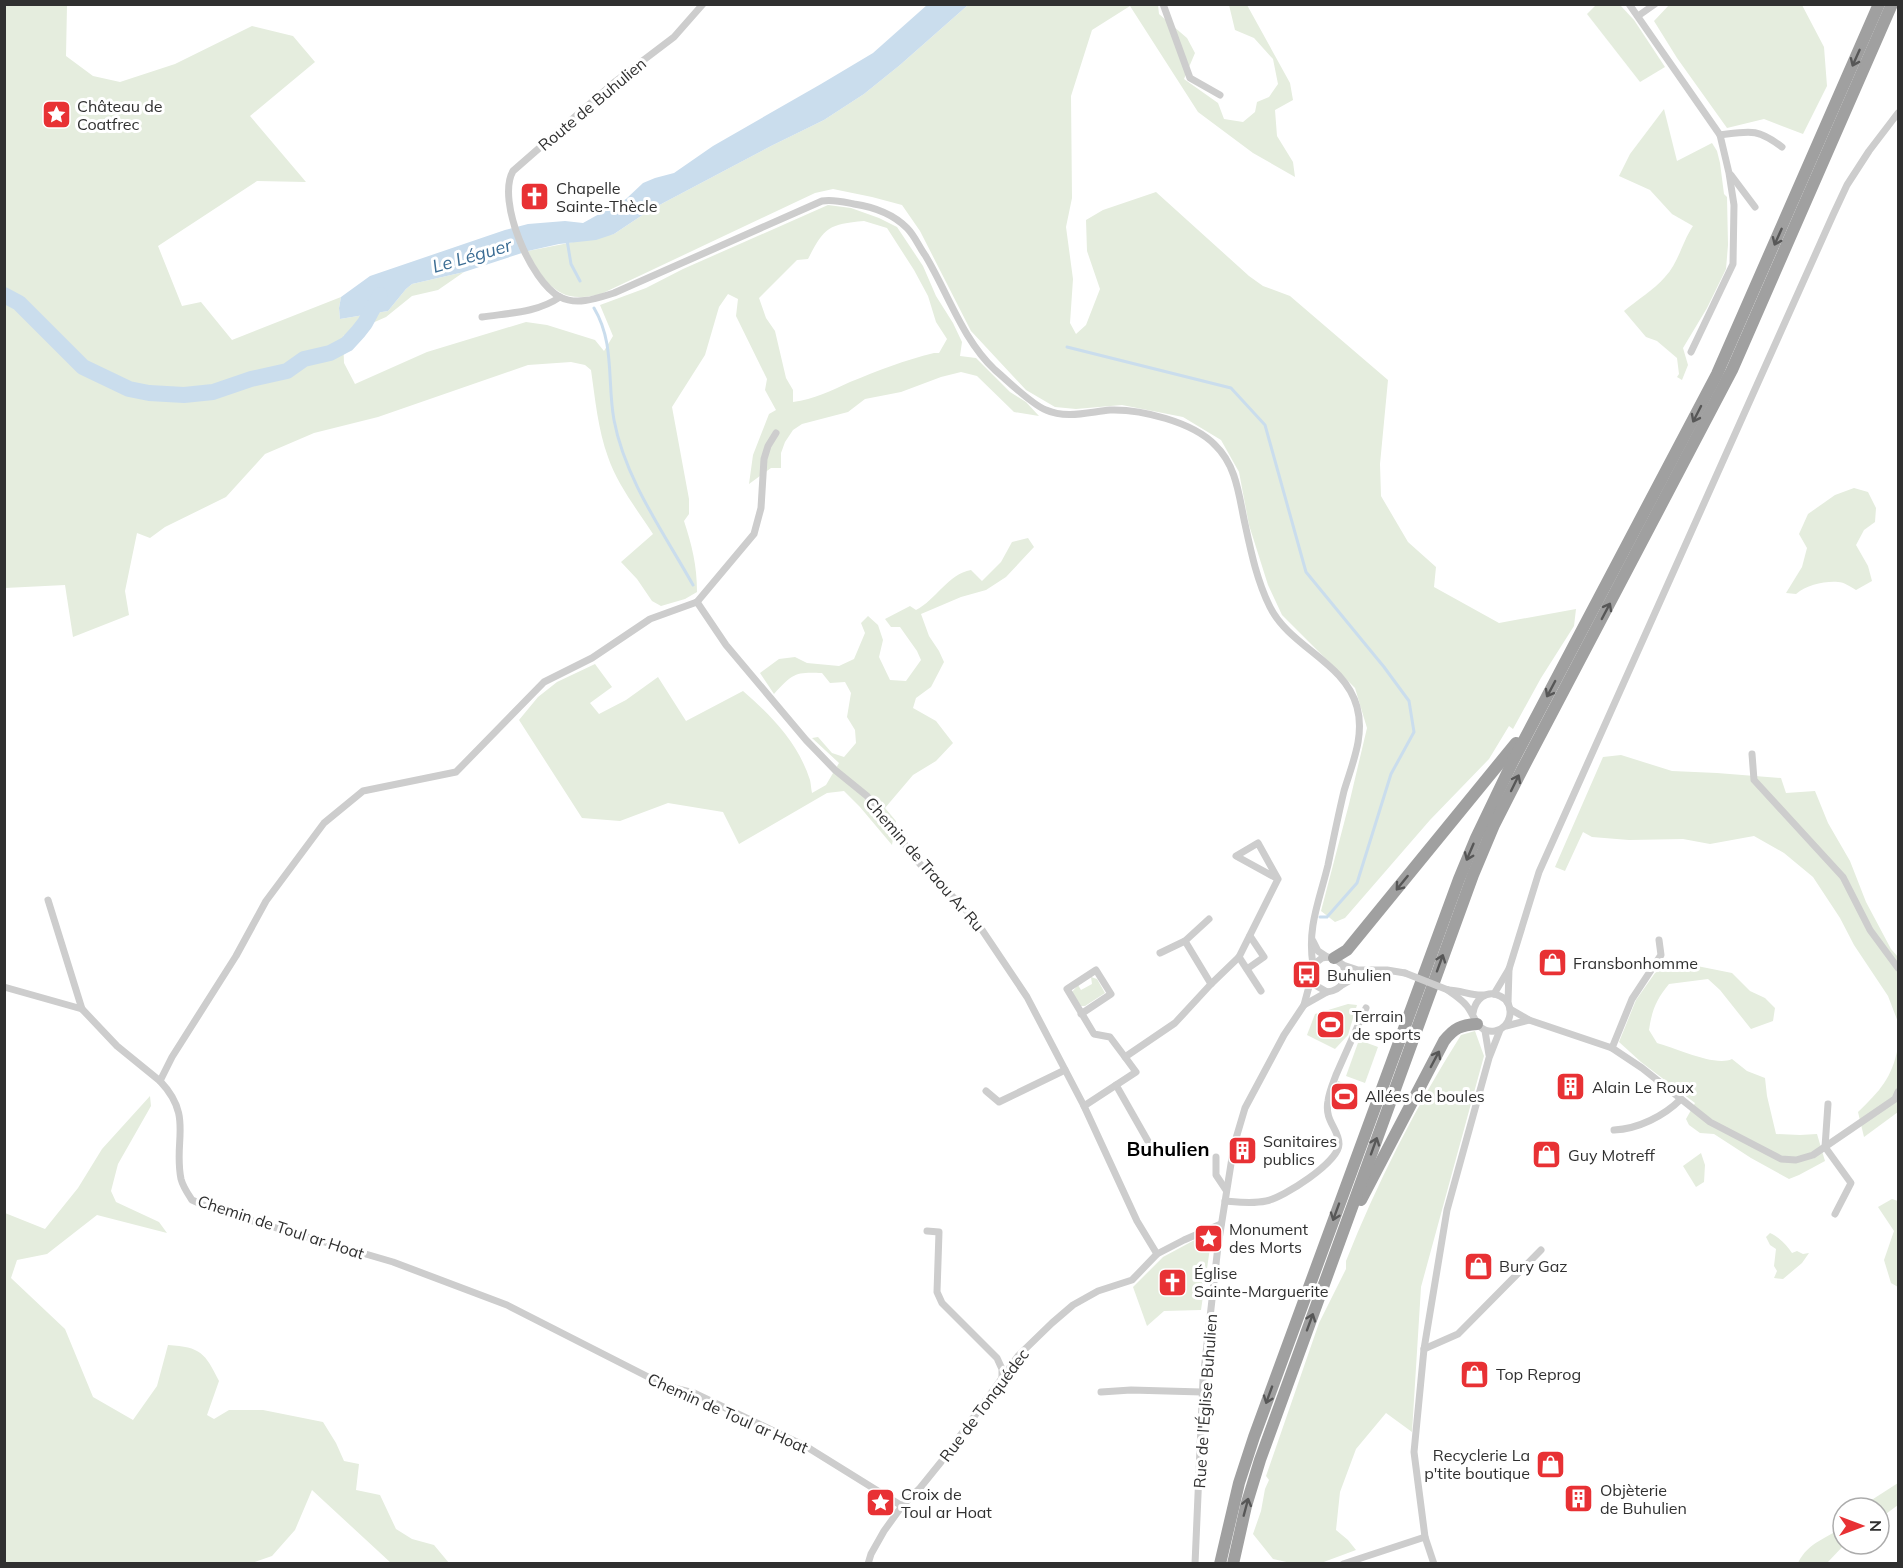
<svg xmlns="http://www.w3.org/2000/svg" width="1903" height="1568" font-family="Mulish,sans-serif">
  <rect width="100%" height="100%" fill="#fff"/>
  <g fill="#e5edde" fill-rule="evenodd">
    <polygon points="1670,4 1802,5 1824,47 1827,86 1803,134 1764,119 1727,128 1677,58 1654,21"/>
    <path d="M5,5H67L66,56L93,76L120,82L175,64L252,26L293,36L315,62L250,116L306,182L257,181L158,246L182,306L201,302L232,340L341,297L339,308L340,319L388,311L406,289L412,284L464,272L438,290L412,296L386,317L343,336L344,363L355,384L427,352L526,322L547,325L595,340L604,351L613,336L600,305L646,288L683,269L828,205L851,208L879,218L897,227L923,266L936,296L953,323L962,342L960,356L976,358L1010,392L1026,402L1039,416L1014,412L977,376L961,372L941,377L901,392L865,399L848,412L802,424L793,430L785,442L781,453V468H771L749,484L753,455L769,414L776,410L765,390L767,379L736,316L738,299L728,294L719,307L705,355L672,407L689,499V514L684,521C692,546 697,565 697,592L685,599L661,606L652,601L637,579L621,562L653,534C638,511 617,484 608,457C598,430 595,398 591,370L585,365L571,362L528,365L378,417L314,433L265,454L226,497L165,527L150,538L137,533L125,591L129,615L73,637L65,585L5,588ZM864,221L887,228L914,270L928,296L936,322L947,339L939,353H934C905,360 877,371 850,382C831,391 814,399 793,402V390L786,378L775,331L766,318L759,298L797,260L808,259C824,228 828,224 864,221Z"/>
    <path d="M968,5H1158L1159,14L1187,38L1195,53L1184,79L1218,103L1224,119L1243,122L1255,112L1257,102L1269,97L1278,84L1273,59L1254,38L1235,30L1229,5H1247L1290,83L1293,100L1275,110L1277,136L1293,162L1295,177L1253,153L1198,112L1130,6L1092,30L1071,96L1072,198L1066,227L1073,279L1070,323L1076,334L1086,325L1100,289L1087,251L1086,220L1103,210L1156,192L1249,276L1263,286L1290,296L1388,380L1380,464L1381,496L1408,542L1436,567L1434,587L1499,623L1576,609L1574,626L1541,678L1513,729L1509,726L1489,759L1430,820L1345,918L1335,922L1321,911L1349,804L1367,728L1355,688L1282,615L1268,585L1249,525L1239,472L1221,440L1183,417L1122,405L1076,409L1055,407L1026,390L971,331L920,231L902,205L872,197L833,189L815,193L601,294C594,295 588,297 582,297C554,299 538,273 528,251L614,234L650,210L771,146L824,120L864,94L900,65Z"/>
    <polygon points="1596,5 1620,5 1634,20 1665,67 1640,82 1587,14"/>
    <path d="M1664,109L1677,161L1712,143L1717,151L1720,163L1724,194L1727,197L1728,245L1726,269L1707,308L1683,348L1688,365L1682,380L1677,377L1679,374L1677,358L1657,341L1646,337L1624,311C1637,300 1654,290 1665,277C1679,262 1682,242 1693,226L1672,214L1650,190L1619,176L1630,154Z"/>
    <path d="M1854,488L1868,492L1876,508L1875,522L1864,530L1856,545L1868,566L1872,581L1856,590C1851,587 1844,582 1838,582C1824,581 1807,585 1796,594L1786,593L1802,567L1807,548L1799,534L1808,514L1835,495Z"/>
    <path d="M1028,538L1034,547L1006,577L986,590L961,597L921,614L929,636L939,651L944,662L931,687L916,698L913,708L936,721L953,743L936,761L913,775L885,808L896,821L892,845L860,807L844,791L827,793L739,844L723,812L668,803L620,821L582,818L519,720L538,697L557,682L595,664L612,687L590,703L599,714L626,700L658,677L686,721L743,691C772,716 798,743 810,780C811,784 811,789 812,793L826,785L839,763L812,738L818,737L832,753L844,757L856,743L855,730L847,717L851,693L845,682L830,683L822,673C795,672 793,673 774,694L760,673L779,659L795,657L807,663L839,666L854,659L865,633L861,623L868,616L878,625L883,640L879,657L890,680L906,681L921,660L917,651L900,627H891L885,619L910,606L916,610C936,600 948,574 971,570L982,581L1001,562L1012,542Z"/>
    <polygon points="1621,755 1672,771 1717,773 1781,778 1786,793 1815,791 1828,823 1850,861 1866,902 1891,949 1898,957 1898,1022 1888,996 1854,945 1840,918 1813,877 1784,853 1754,836 1710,844 1683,839 1629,840 1592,837 1583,832 1565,871 1555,867 1603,757"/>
    <path d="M1668,965L1697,966L1732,973L1750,991L1765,998L1775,1008L1773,1021L1751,1029L1720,990L1708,979L1669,984C1656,1000 1652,1010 1649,1030L1657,1043C1676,1048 1715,1067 1732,1059L1747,1071L1765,1078L1767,1096L1776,1134L1800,1135L1817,1134L1825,1161L1799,1175L1789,1179L1751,1158L1714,1134L1700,1133L1689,1125L1686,1119L1695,1103L1641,1062L1619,1042L1636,1000L1655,973Z"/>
    <polygon points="1091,977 1097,979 1105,993 1085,1006 1081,1006 1072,992 1078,985 1081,990 1092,984"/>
    <polygon points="1348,1004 1357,1005 1348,1035 1335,1049 1307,1035 1315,1014"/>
    <path d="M1475,1031L1484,1056L1421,1287L1412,1432L1386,1413L1356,1449L1340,1492L1336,1530L1348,1540L1356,1550L1321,1563H1291L1273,1559L1253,1534L1261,1511L1265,1489L1269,1480L1266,1476L1319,1323L1346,1269V1261C1377,1183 1416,1106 1461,1035Z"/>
    <polygon points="1359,1040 1378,1047 1365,1083 1346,1076"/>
    <path d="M1898,1047V1112L1864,1137L1858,1112C1880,1091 1892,1078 1898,1047Z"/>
    <polygon points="1338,1081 1358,1088 1350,1111 1331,1104"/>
    <path d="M150,1096L151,1106L118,1164L111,1191L116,1202L159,1222L167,1233L97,1215L47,1254L17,1260L11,1278L65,1329L93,1397L133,1420L157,1386L168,1345C201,1347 205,1353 219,1381L207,1415L214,1419L229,1410H263L323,1422L336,1443L344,1461L359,1464L356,1490L380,1495L396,1529L412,1539L434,1545L449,1563H391L312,1490L295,1530L272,1556L252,1563H5V1213L45,1229L78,1188L102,1149Z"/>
    <polygon points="1701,1153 1705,1165 1704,1182 1696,1187 1683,1166"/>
    <polygon points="1892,1199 1898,1201 1898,1287 1891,1283 1884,1260 1894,1231 1878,1207"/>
    <path d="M1770,1233C1779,1237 1787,1245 1792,1253L1797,1251L1803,1254L1809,1253L1802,1263L1783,1279L1774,1278L1777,1271L1774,1266L1776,1249L1770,1245L1766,1237Z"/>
    <polygon points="1202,1236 1211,1241 1201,1310 1164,1311 1147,1326 1133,1287 1163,1257"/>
    <polygon points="1898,1483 1898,1505 1879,1519 1879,1508 1863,1508 1870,1501"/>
    <path d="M1843,1526V1544H1845L1827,1563H1798C1809,1541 1826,1540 1843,1526Z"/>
  </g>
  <polygon fill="#cadded" points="927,5 968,5 900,65 864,94 824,120 771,146 650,210 614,234 596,240 559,244 528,251 464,272 412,284 406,289 388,311 340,319 339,308 341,297 370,276 505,230 528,224 565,221 583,223 626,199 643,183 655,178 674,173 713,146 821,84 873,53"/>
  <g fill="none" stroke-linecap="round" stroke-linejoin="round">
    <g stroke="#cadded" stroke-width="3">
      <polyline points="567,240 571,264 580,281"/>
      <path d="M594,308C615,343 607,382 614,420C625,479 664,533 693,585"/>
      <polyline points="1067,347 1231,388 1265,425 1306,572 1384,667 1409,701 1414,732 1391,774 1357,883 1327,917 1320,917"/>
    </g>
    <polyline stroke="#cadded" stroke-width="16" points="4,295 19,303 83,367 129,389 149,393 184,395 213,392 251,379 287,371 304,359 330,353 347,344 358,332 365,323 380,295"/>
    <g stroke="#cdcdcd" stroke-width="7">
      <path d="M703,4L674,37L616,81L513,171C496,201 531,282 560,297C577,306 598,298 614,293L822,201C833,199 844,202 854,204C874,207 893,214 907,228C915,236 919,247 925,255C948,293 962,339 995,370C1007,380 1032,405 1046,410C1066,419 1089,412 1110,410C1141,409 1193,422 1215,445C1237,466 1239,497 1245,524C1251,552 1257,581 1270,607C1290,647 1345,662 1357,707C1365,736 1352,764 1344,791C1338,816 1333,841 1328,865C1319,902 1307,927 1313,965"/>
      <polyline points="1163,4 1190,78 1220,95"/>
      <polyline points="1629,4 1720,135 1729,173 1734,205 1733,264 1691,352"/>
      <polyline points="1638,16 1655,4"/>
      <path d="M1720,135C1750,131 1757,128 1782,147"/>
      <polyline points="1731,175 1755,207"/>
      <path d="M482,317C508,313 537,313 560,297"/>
      <path d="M697,602L650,619L592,658L544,682L456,772L363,791L324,823L266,901L236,956L172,1057L160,1081C194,1117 173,1140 181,1179C183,1187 188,1194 192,1200L212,1209L393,1262L507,1305L666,1386L694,1393L807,1447L902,1506"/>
      <polyline points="697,602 726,645 806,740 835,770 867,796 920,864 974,918 1027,997 1084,1106 1137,1221 1157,1254"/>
      <polyline points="697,602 754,534 761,508 764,459 768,446 776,433"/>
      <polyline points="1752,754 1754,780 1843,877 1870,930 1898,968"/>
      <polyline points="48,900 82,1009"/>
      <polyline points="1185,941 1211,984"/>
      <polyline points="1313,941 1318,951 1327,957"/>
      <polyline points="1160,953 1185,941 1209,919"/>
      <polyline points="1239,957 1261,991"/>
      <path d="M1343,965C1349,979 1342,990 1327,992L1315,985L1311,976L1313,965L1322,958L1327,957L1334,958L1343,965L1358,970H1387L1405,973"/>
      <polyline points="1247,969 1264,957 1250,936"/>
      <polyline points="1342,985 1366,971"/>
      <polyline points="4,987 82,1009 117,1046 160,1081"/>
      <path d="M1448,990C1454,995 1461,999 1466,1005C1475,1015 1477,1034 1495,1031C1512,1028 1516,1003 1500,996C1486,989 1475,1000 1473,1013"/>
      <path d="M1448,990C1461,990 1471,996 1484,995"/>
      <polyline points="1494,994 1509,969 1539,872 1833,215 1847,185 1869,151 1898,113"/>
      <polyline points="1508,1003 1509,969"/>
      <polyline points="1304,1005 1311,979"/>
      <polyline points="1510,1009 1529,1020 1612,1048 1642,1068 1710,1122 1781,1159 1796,1160 1813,1155 1895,1099 1898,1092"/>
      <polyline points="1081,1014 1111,994 1096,970 1067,989 1094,1034 1110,1037 1125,1057"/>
      <polyline points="1506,1026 1529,1020"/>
      <polyline points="1485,1031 1489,1055"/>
      <polyline points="1612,1048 1632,999 1661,955 1659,940"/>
      <polyline points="1116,1085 1149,1143"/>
      <polyline points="986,1091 999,1102 1065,1070"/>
      <polyline points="1828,1104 1825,1147 1851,1183 1835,1214"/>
      <polyline points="1084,1106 1136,1072 1125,1057 1175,1023 1211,984 1239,957 1278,879 1236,856 1258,843 1278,879"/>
      <path d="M1614,1130C1638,1129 1664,1116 1681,1099"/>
      <polyline points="1216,1157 1216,1175 1226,1190"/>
      <path d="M1225,1201C1238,1202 1252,1204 1266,1201C1283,1198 1339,1162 1339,1144C1339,1129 1324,1121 1328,1101C1329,1092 1333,1083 1336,1075C1346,1052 1356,1030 1366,1008"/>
      <polyline points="927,1231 939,1232 937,1292 942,1303 997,1358 1002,1369 1002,1378"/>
      <polyline points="1424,1349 1458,1334 1541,1250"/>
      <polyline points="1101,1392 1131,1390 1202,1392"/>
      <polyline points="868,1564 871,1554 884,1531 902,1506 920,1488 941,1462 1018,1356 1052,1323 1073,1305 1098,1291 1132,1280 1157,1254 1184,1240 1221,1224"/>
      <polyline points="1195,1564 1203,1380 1218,1246 1234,1145 1245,1108 1284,1035 1304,1005 1327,992"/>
      <polyline points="1343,1564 1425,1537"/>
      <polyline points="1434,1564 1425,1537 1414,1452 1424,1349 1447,1210 1489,1058 1500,1030"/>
    </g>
    <g stroke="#a0a0a0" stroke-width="12">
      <polyline points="1334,958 1347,950 1516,743"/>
      <path d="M1361,1200L1444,1041C1454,1028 1461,1025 1477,1024"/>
      <polyline points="1220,1564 1239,1483 1254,1437 1459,879 1476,838 1513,761 1717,374 1879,4"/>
      <polyline points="1233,1564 1246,1506 1260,1460 1473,875 1494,825 1523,768 1732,370 1892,4"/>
    </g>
    <polyline stroke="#cdcdcd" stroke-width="7" points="1405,973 1448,990"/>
  </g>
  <defs><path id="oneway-shaft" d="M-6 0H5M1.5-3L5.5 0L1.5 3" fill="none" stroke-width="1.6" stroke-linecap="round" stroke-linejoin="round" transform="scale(1.5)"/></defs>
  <g stroke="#575757">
    <use href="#oneway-shaft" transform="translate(1856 58) rotate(114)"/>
    <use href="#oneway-shaft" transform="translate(1778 237) rotate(114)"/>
    <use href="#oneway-shaft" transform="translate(1697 414) rotate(117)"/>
    <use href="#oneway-shaft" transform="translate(1606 611) rotate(-62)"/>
    <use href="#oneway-shaft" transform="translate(1551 689) rotate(118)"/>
    <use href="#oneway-shaft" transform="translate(1515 783) rotate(-64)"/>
    <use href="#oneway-shaft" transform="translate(1470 852) rotate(113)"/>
    <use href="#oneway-shaft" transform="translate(1402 883) rotate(129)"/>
    <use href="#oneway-shaft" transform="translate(1440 963) rotate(-70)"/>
    <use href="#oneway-shaft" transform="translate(1435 1059) rotate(-62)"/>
    <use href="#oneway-shaft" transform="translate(1374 1146) rotate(-70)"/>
    <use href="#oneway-shaft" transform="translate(1336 1212) rotate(110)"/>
    <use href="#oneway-shaft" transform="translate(1310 1322) rotate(-70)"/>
    <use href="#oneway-shaft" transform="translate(1269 1395) rotate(110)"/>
    <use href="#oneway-shaft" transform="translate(1246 1507) rotate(-75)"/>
  </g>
  <defs>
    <symbol id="sight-square" viewBox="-11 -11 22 22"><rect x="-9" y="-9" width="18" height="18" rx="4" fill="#e83134" stroke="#fff"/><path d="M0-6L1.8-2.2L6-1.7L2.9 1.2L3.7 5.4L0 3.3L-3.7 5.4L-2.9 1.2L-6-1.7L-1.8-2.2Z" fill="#fff"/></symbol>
    <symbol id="church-square" viewBox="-11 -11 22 22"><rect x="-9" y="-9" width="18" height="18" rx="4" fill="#e83134" stroke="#fff"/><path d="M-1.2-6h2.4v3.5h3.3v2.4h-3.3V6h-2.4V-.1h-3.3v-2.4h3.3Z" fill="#fff"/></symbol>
    <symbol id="shop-square" viewBox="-11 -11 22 22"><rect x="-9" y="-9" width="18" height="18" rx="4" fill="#e83134" stroke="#fff"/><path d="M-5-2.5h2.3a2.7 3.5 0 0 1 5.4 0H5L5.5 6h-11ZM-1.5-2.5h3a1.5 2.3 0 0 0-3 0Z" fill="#fff"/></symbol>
    <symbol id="bus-square" viewBox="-11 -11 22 22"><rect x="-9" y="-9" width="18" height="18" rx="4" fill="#e83134" stroke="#fff"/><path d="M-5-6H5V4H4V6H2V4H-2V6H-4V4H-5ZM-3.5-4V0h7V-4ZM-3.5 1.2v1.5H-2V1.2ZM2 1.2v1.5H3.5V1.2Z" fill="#fff"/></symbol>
    <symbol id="stadium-square" viewBox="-11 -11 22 22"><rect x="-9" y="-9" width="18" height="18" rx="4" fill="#e83134" stroke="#fff"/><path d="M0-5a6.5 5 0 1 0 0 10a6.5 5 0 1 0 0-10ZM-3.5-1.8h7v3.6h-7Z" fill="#fff"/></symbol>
    <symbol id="building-square" viewBox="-11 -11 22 22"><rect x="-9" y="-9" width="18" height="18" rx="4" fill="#e83134" stroke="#fff"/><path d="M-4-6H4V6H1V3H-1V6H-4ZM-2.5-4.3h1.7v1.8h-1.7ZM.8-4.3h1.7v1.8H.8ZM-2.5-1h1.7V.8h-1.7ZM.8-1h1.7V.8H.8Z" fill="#fff"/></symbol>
  </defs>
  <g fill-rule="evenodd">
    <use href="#sight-square" x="40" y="98" width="33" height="33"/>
    <use href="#church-square" x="518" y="180" width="33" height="33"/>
    <use href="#shop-square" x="1536" y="946" width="33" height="33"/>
    <use href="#bus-square" x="1290" y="958" width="33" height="33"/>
    <use href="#stadium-square" x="1314" y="1008" width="33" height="33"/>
    <use href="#building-square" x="1554" y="1070" width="33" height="33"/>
    <use href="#stadium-square" x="1328" y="1080" width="33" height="33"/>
    <use href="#building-square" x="1226" y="1134" width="33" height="33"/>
    <use href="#shop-square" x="1530" y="1138" width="33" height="33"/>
    <use href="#sight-square" x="1192" y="1222" width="33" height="33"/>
    <use href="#shop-square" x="1462" y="1250" width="33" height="33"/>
    <use href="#church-square" x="1156" y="1266" width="33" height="33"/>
    <use href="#shop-square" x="1458" y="1358" width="33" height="33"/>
    <use href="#shop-square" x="1534" y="1448" width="33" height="33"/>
    <use href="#building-square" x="1562" y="1482" width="33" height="33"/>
    <use href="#sight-square" x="864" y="1486" width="33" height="33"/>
  </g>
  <g text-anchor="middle" stroke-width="6" stroke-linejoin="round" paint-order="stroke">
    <g font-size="16" fill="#303030" stroke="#fff">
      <text transform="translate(592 104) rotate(-40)" y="6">Route de Buhulien</text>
      <text transform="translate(925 864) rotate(49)" y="6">Chemin de Traou Ar Ru</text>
      <text transform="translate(281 1227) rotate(18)" y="6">Chemin de Toul ar Hoat</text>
      <text transform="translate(1205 1401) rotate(-86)" y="6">Rue de l'Église Buhulien</text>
      <text transform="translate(984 1405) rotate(-53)" y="6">Rue de Tonquédec</text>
      <text transform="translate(728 1413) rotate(24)" y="6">Chemin de Toul ar Hoat</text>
    </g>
    <g font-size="16" fill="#303030" stroke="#fff" text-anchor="start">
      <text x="77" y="112">Château de<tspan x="77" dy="18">Coatfrec</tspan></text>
      <text x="556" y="194">Chapelle<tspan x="556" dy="18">Sainte-Thècle</tspan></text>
      <text x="1573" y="969">Fransbonhomme</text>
      <text x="1327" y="981">Buhulien</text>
      <text x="1352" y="1022">Terrain<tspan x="1352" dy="18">de sports</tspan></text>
      <text x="1592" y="1093">Alain Le Roux</text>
      <text x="1365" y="1102">Allées de boules</text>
      <text x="1263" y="1147">Sanitaires<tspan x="1263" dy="18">publics</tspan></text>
      <text x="1568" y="1161">Guy Motreff</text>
      <text x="1229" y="1235">Monument<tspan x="1229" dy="18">des Morts</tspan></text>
      <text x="1499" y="1272">Bury Gaz</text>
      <text x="1194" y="1279">Église<tspan x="1194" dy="18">Sainte-Marguerite</tspan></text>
      <text x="1496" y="1380">Top Reprog</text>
      <text x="1530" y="1461" text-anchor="end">Recyclerie La<tspan x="1530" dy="18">p'tite boutique</tspan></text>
      <text x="1600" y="1496">Objèterie<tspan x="1600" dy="18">de Buhulien</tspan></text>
      <text x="901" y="1500">Croix de<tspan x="901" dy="18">Toul ar Hoat</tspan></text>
    </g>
    <g font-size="18" font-style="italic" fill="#3c6d94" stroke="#fff">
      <text transform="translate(472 256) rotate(-16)" y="6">Le Léguer</text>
    </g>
    <g font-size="20" font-weight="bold" fill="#000" stroke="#fff">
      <text x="1168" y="1156">Buhulien</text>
    </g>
  </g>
  <rect width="1903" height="1568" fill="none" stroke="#303030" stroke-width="12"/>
  <g transform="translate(1861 1526) rotate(90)"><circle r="28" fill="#ffffff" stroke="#acacac" stroke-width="1.5"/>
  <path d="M0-4.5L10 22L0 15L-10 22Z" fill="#e83134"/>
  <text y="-9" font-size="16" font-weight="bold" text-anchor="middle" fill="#303030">N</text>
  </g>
</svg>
